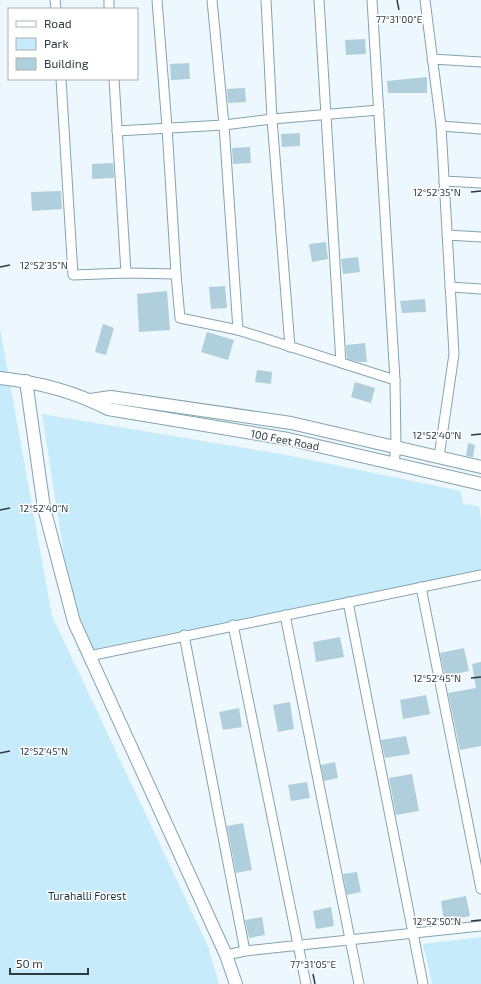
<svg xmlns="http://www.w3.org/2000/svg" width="481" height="984" font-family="'Exo 2',sans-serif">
  <rect width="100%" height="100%" fill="#ecf8fe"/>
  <g fill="#c6ecfc">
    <polygon points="0,328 52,616 208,946 219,984 0,984"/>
    <polygon points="42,414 287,455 461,491 463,504 479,506 481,520 481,570 90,650 73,613"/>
    <polygon points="481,937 481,984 432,984 423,944"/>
  </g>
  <g fill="#afcfdc">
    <polygon points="365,39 366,54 346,55 345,40"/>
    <polygon points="189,63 190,79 171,80 170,64"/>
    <polygon points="427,77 427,93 388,93 387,81"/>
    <polygon points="245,88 246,102 228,103 227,89"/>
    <polygon points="300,133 300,146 282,147 281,134"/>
    <polygon points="250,147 251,163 233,164 232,148"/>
    <polygon points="113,163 114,178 92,179 92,164"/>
    <polygon points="61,191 62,209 32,211 31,192"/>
    <polygon points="326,242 328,259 312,262 309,244"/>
    <polygon points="358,257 360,272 343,274 341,259"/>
    <polygon points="225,286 227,308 211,309 209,287"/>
    <polygon points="167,291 170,330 139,332 137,294"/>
    <polygon points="425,299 426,312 402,313 400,301"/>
    <polygon points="103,324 114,328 106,355 95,352"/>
    <polygon points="207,332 234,340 228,360 201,352"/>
    <polygon points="365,343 367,362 359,362 347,359 346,345"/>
    <polygon points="257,370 272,372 271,384 255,382"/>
    <polygon points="355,382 375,388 371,403 351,397"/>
    <polygon points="468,443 475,445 473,457 466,456"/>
    <polygon points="340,637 344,657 316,662 313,642"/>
    <polygon points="464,648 469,671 445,676 440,653"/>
    <polygon points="481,662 481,746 460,750 448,693 476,688 472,664"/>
    <polygon points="426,695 430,714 403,719 400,700"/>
    <polygon points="290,702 294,729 278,732 273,705"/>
    <polygon points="239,708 242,727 223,730 219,712"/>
    <polygon points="406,736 410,754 385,758 381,740"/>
    <polygon points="335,762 338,778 324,781 321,765"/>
    <polygon points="412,774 419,811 396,815 389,778"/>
    <polygon points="307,782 310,798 291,801 288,785"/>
    <polygon points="243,823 252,870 236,873 227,826"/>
    <polygon points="357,872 361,892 347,895 343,874"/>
    <polygon points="466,896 470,916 444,921 441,901"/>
    <polygon points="331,907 334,926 316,929 313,911"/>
    <polygon points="262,917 265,935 249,938 245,920"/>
  </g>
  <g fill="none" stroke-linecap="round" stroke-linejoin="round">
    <defs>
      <g id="street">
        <polyline points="55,0 56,9"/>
        <polyline points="109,0 109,9"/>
        <polyline points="157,0 167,127 176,274"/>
        <polyline points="212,0 224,125 238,330"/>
        <polyline points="266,0 272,119 290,347"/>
        <polyline points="319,0 341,363"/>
        <polyline points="372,0 395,380 396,447 394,463"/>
        <polyline points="425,0 441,126"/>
        <polyline points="432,59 481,62"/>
        <polyline points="61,79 73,275 126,273 176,274 180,318 238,330 395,380"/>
        <polyline points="114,79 126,273"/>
        <polyline points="117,131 224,125 272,119 379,110"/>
        <polyline points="444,181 481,183"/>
        <polyline points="447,235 481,237"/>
        <polyline points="450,287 481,289"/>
        <polyline points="439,457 454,354 441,126 481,129"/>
        <polyline points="421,587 481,889"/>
        <polyline points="348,602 423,984"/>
        <polyline points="285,615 359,984"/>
        <polyline points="233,625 306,984"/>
        <polyline points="184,635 245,951"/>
        <polyline points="89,656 481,575"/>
        <polyline points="226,955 245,951 481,926"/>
      </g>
      <g id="secondary">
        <path d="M0,378C37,382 75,392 108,409L288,439L481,484"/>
        <polyline points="26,381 44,508 74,622 226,955 236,984"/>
        <polyline points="90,400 111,397 291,423 481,467"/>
      </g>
    </defs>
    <use href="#street" stroke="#84a3b0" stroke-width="11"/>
    <use href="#secondary" stroke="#84a3b0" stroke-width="14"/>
    <use href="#street" stroke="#fff" stroke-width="9"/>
    <use href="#secondary" stroke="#fff" stroke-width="12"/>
  </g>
  <path fill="none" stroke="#2e3b41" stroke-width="1.5" d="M397,0L399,10M471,192L481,191M0,267L10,265M471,435L481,434M0,510L10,508M471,678L481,677M0,753L10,751M471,921L481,920M313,974L315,984"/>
  <g text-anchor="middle" stroke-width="3" stroke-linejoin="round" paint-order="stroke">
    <g font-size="11" fill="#2e3b41" stroke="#fff">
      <text transform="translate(285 440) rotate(11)" y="4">100 Feet Road</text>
    </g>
    <g font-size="11" fill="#13303c" stroke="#fff">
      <text x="87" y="900">Turahalli Forest</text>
    </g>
  </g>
  <g font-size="10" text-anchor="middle" fill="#2e3b41" stroke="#fff" stroke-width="3" stroke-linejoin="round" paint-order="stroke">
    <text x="399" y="23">77°31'00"E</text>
    <text x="437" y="196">12°52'35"N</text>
    <text x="44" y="269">12°52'35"N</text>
    <text x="437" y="439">12°52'40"N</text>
    <text x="44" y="512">12°52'40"N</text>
    <text x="437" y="682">12°52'45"N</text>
    <text x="44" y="755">12°52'45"N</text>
    <text x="437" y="925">12°52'50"N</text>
    <text x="313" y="968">77°31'05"E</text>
  </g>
  <rect x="8" y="8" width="130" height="72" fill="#ffffff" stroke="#abb1b3"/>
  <rect x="16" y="21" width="20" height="6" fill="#ffffff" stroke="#abb1b3"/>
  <text x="44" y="28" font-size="12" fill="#2e3b41">Road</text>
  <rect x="16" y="38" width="20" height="12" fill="#c6ecfc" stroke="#abb1b3"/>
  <text x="44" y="48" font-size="12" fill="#2e3b41">Park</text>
  <rect x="16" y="58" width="20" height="12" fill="#afcfdc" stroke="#abb1b3"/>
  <text x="44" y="68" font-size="12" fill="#2e3b41">Building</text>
  <path d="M10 968v6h78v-6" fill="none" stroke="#2e3b41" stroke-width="2"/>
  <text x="16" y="968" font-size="12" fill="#2e3b41" stroke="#ffffff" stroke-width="3" paint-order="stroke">50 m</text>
</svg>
